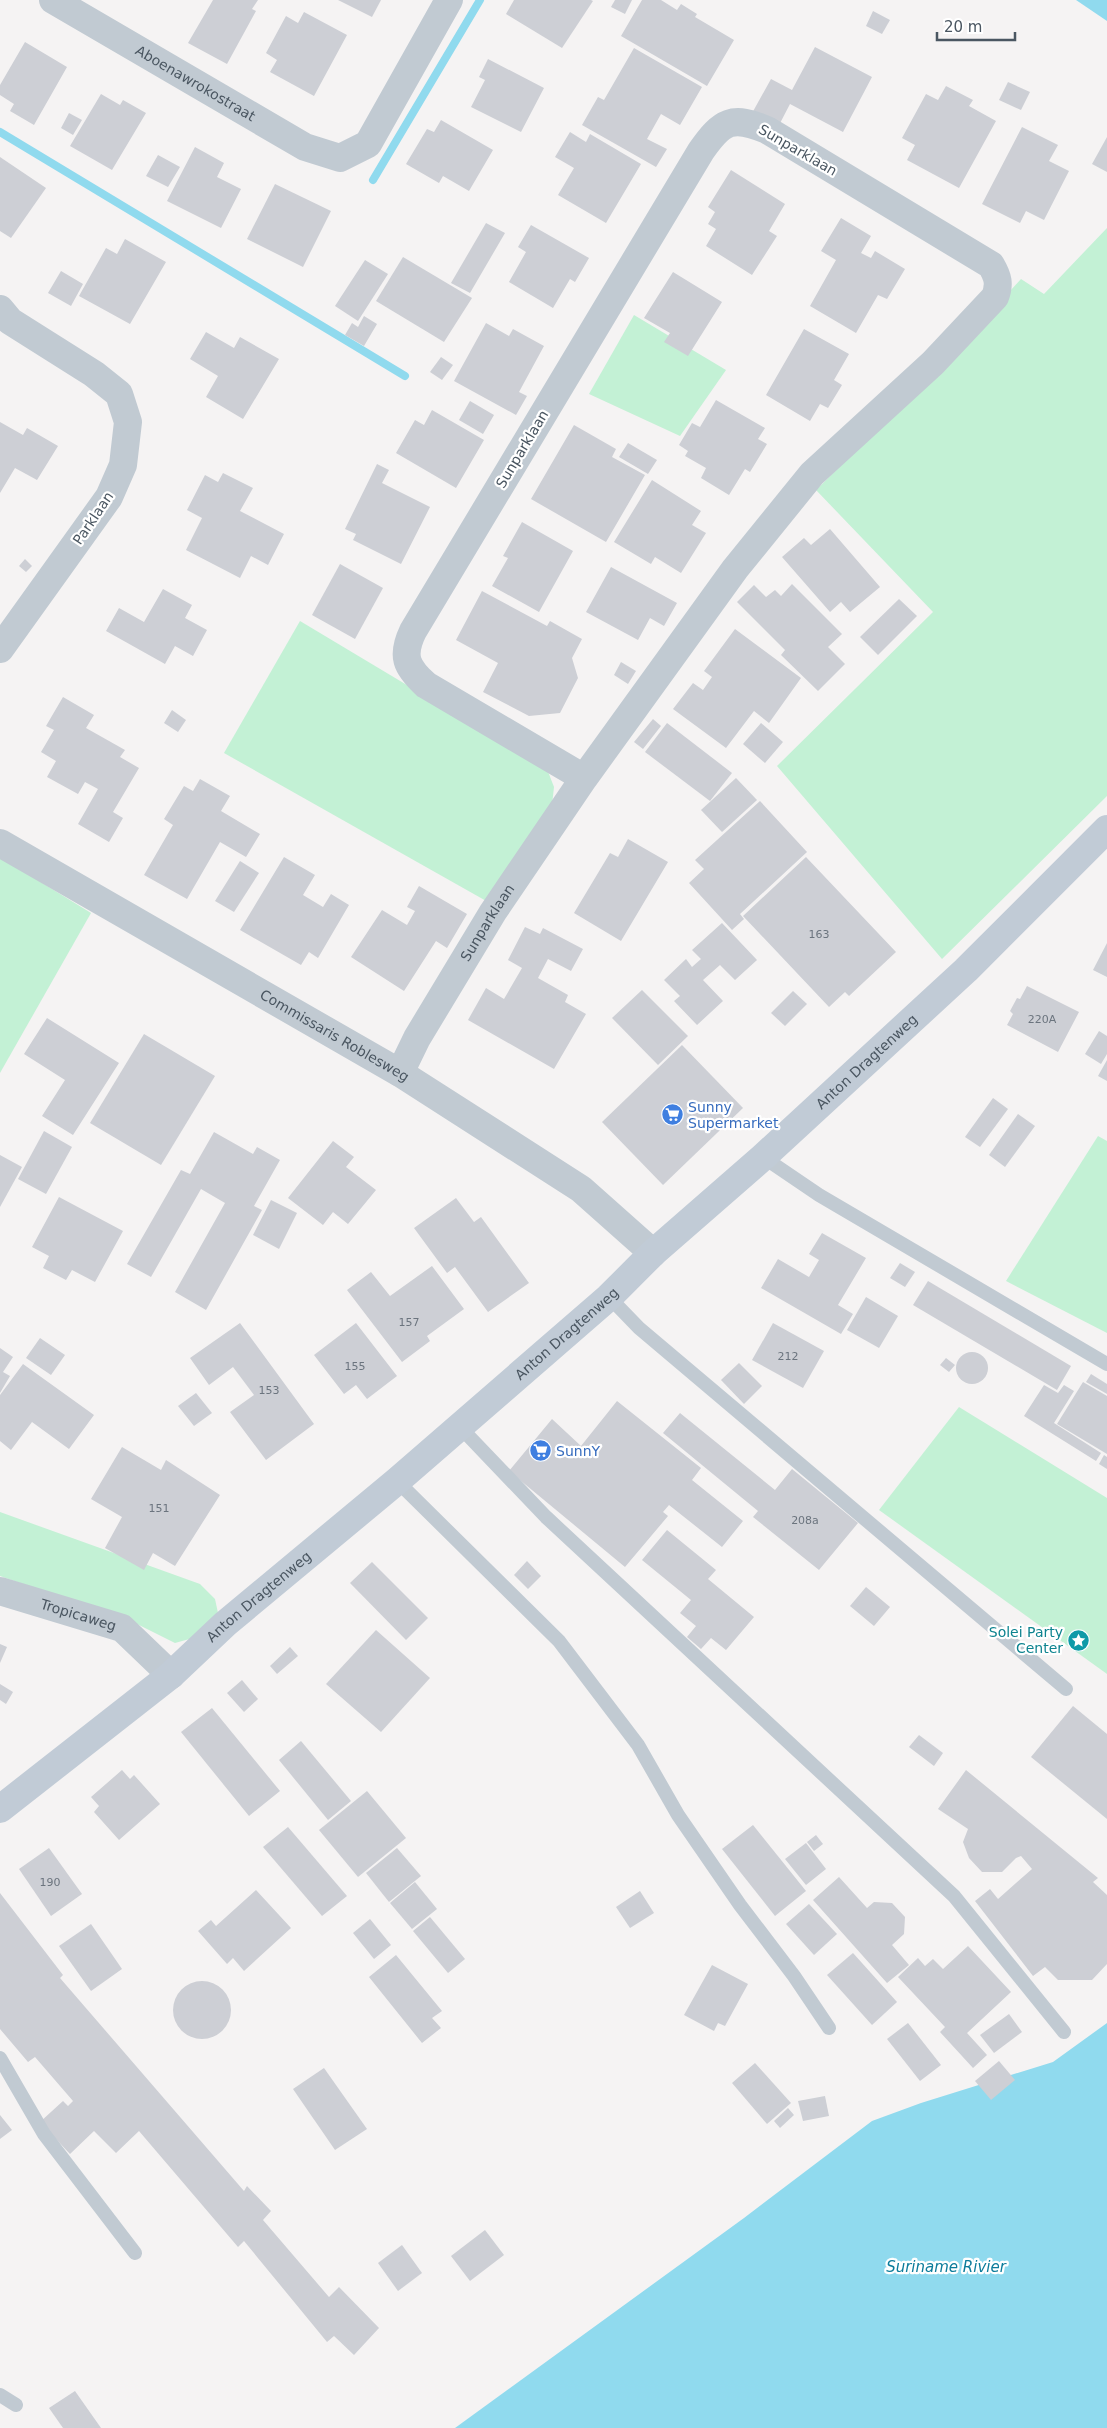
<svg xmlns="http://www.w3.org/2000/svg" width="1107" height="2428" font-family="'DejaVu Sans',sans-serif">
  <rect width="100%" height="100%" fill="#f5f3f3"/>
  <g fill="#c3f1d5">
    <polygon points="1107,228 1107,796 942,959 777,766 933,612 816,490 940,368 1021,279 1044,294"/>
    <polygon points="634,315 726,370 680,436 589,394"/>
    <polygon points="300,621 547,769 554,787 552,805 488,902 224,753"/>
    <polygon points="0,857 91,913 0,1073"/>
    <polygon points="1098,1136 1107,1141 1107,1333 1006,1281"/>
    <polygon points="959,1407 1107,1498 1107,1674 879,1510"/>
    <polygon points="0,1512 200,1584 215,1599 218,1613 193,1638 175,1643 131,1621 0,1576"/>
  </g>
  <g fill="#90daee">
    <polygon points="1076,0 1107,0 1107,21"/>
    <polygon points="1107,2023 1107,2428 455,2428 744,2218 872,2121 921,2103 1053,2062"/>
  </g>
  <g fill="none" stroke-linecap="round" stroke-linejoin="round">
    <g stroke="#90daee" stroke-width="8">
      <polyline points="0,132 405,376"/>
      <polyline points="373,180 480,0"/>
    </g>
  </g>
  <g fill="#cdcfd5">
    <polygon points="213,0 258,0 252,9 256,11 227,64 188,43"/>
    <polygon points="338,0 381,0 372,17"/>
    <polygon points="514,0 591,0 593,1 562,48 506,14"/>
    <polygon points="615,0 632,0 625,14 611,7"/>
    <polygon points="642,0 661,0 677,10 681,4 697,14 695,17 734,40 707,86 621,36"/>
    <polygon points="873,11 890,20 882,34 866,26"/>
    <polygon points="304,12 347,35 314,96 270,72 277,60 266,53 286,16 298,23"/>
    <polygon points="25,42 67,67 34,125 10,111 14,104 0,95 0,85"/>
    <polygon points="815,47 872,77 843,132 790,104 777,129 751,115 771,79 792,90"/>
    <polygon points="634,48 702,87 680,125 661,114 647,139 667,149 656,167 582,125 598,97 604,100"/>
    <polygon points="488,59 544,88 521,132 471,107 485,80 479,77"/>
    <polygon points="1008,82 1030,92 1021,110 999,100"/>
    <polygon points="946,86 973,100 969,106 996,121 959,188 907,160 915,145 902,138 926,94 938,100"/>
    <polygon points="101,94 120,105 123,100 146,113 112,170 70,146"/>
    <polygon points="69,113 82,120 73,135 61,128"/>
    <polygon points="441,120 493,150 469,191 443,176 439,183 406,164 427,129 434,132"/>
    <polygon points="1022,127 1058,145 1049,161 1069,171 1044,220 1026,211 1020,223 982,204"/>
    <polygon points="570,132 586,142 590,134 641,164 606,223 558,195 574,168 555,157"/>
    <polygon points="1107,137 1107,172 1092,164"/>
    <polygon points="195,147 224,163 217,177 241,189 221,228 167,201"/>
    <polygon points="158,155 180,167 168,187 146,176"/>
    <polygon points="0,157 46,188 11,238 0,231"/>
    <polygon points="731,170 785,204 769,231 777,236 752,275 706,246 716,229 708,224 715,212 708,207"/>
    <polygon points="275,184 331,211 303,267 247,239"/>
    <polygon points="841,218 871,236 861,253 871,258 875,251 905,269 887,299 878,295 856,333 810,306 836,260 821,251"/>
    <polygon points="486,223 505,233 470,293 451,283"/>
    <polygon points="531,225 589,258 575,282 570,279 553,308 509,282 526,252 518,247"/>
    <polygon points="125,239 166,262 130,324 79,296 106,248 117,254"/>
    <polygon points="403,257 472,298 444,342 376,301"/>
    <polygon points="365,260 388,274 358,321 335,306"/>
    <polygon points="61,271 83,284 71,306 48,293"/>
    <polygon points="673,272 722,302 688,356 664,342 670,333 644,318"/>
    <polygon points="364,316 377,324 364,346 345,335 352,323 358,327"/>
    <polygon points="486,323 509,336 513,329 544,346 519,392 527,396 516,415 454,381"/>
    <polygon points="804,329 849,354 834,380 842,385 828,408 820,404 810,421 766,395"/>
    <polygon points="206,332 234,348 240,337 279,359 243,419 206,397 218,376 190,359"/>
    <polygon points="441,357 453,365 442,380 430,372"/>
    <polygon points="716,400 765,428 758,439 767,444 750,472 745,469 729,495 701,478 706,468 685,456 688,451 679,445 692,423 700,427"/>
    <polygon points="470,401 494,415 483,434 459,420"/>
    <polygon points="432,410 484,440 456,488 396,453 415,420 424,425"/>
    <polygon points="0,422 23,435 27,428 58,446 37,480 15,468 0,493"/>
    <polygon points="574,425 616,449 612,457 645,475 606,542 531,499"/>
    <polygon points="628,443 657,460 648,474 619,457"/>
    <polygon points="377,464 389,470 382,483 430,507 401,564 353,540 356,534 345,529"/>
    <polygon points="223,473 253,488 240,511 284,534 268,565 251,556 240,578 186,550 202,518 187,510 205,475 218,482"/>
    <polygon points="652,480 701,511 692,525 706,533 681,573 655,557 651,564 614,542"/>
    <polygon points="522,522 573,551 539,612 492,586 508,558 503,556"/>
    <polygon points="830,529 880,587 850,612 841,602 830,612 782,557 804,538 811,545"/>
    <polygon points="25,559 32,566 26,572 19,566"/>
    <polygon points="340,564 383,588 355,639 312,615"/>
    <polygon points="611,567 677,603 664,626 650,618 638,640 586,612"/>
    <polygon points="792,584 842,634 828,647 845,664 818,691 781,655 785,650 737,602 754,585 766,597 775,590 781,596"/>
    <polygon points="163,589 192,605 185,618 207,630 193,656 175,646 165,664 106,631 119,608 144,622"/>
    <polygon points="482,591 547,626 550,621 582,639 572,658 578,678 560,713 529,716 483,692 498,663 456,640"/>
    <polygon points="899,599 917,616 878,655 860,637"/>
    <polygon points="735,629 801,678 769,723 754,711 726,748 673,709 693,683 703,690 712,677 704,671"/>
    <polygon points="621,662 636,671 628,684 614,675"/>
    <polygon points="63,697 94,715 86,728 125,750 120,757 139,768 113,812 123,818 109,842 78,824 98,789 85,782 78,794 47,777 56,761 41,752 54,730 46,726"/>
    <polygon points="172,710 186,720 178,732 164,723"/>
    <polygon points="653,719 661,726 643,749 634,742"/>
    <polygon points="667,723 732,773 710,801 645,752"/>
    <polygon points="761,723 783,742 765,763 743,744"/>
    <polygon points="736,778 757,800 722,832 701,810"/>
    <polygon points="200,779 230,796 221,811 260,834 246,857 220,842 187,899 144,875 173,825 164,819 184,786 193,791"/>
    <polygon points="760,801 807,852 740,914 744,919 732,930 689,883 704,869 695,860"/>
    <polygon points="628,839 668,862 621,941 574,913 610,853 618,857"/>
    <polygon points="284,857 315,875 303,895 323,907 331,894 349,905 318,958 309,952 301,965 240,930"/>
    <polygon points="806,857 896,952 849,996 845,992 829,1007 743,916"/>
    <polygon points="240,861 259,873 234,912 215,901"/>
    <polygon points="419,886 467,914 447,948 436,941 404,991 351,957 382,910 407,925 415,911 407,907"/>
    <polygon points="722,923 757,960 735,980 720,965 703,980 723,1001 697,1025 674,1001 680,996 664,980 686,959 692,967 701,959 692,950"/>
    <polygon points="525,927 540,934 543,928 583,949 571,971 548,959 538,978 568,995 565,1002 586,1014 554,1069 468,1020 486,988 504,999 522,968 508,960"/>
    <polygon points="1107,943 1107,977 1093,970"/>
    <polygon points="1027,986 1079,1012 1058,1052 1007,1025 1013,1014 1010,1011 1017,998 1020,999"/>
    <polygon points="642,990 688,1036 658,1065 612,1018"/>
    <polygon points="793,991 807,1004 785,1026 771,1013"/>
    <polygon points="47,1018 119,1063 73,1135 42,1116 65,1080 24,1054"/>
    <polygon points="1099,1031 1107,1036 1107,1054 1101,1064 1085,1054"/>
    <polygon points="144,1034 215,1076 161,1165 90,1123"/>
    <polygon points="682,1045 743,1108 663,1185 602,1122"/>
    <polygon points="1107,1060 1107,1081 1098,1076"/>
    <polygon points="993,1098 1008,1109 980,1147 965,1137"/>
    <polygon points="1018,1114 1035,1126 1005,1167 989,1155"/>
    <polygon points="44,1131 72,1147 46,1194 18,1179"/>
    <polygon points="214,1132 253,1154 257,1147 280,1160 254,1206 262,1210 206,1310 175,1292 225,1203 201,1189 151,1277 127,1264 181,1170 190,1174"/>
    <polygon points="333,1141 354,1157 346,1167 376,1190 348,1224 333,1212 323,1225 288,1198"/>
    <polygon points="0,1155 22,1167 0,1207"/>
    <polygon points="59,1197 123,1231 95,1282 72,1270 66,1280 43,1268 49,1256 32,1247"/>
    <polygon points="456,1198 474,1222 481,1217 529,1283 488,1312 455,1267 447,1273 414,1228"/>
    <polygon points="271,1200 297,1213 279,1249 253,1235"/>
    <polygon points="822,1233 866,1258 838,1305 853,1314 841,1334 761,1288 778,1259 809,1277 819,1260 809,1254"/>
    <polygon points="900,1263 915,1272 905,1287 890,1278"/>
    <polygon points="432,1266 464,1309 427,1336 430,1341 402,1362 347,1290 371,1272 390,1296"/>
    <polygon points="928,1281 1071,1366 1057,1390 913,1305"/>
    <polygon points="866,1297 898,1316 879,1348 847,1330"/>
    <polygon points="240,1323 314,1424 266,1460 230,1412 254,1395 233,1367 209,1385 190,1358"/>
    <polygon points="356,1323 397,1376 367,1399 356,1385 344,1394 314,1355"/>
    <polygon points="773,1323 824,1351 803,1388 752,1360"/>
    <polygon points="40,1338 65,1355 51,1375 26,1358"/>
    <polygon points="0,1348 13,1357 3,1372 10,1376 0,1393"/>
    <circle cx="972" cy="1368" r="16"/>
    <polygon points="946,1358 955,1365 949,1372 940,1365"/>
    <polygon points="739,1363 762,1386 744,1404 721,1380"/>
    <polygon points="23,1364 94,1415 69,1449 32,1422 11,1450 0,1441 0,1395"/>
    <polygon points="1091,1374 1107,1384 1107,1394 1086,1382"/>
    <polygon points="1083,1382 1107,1396 1107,1454 1057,1424"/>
    <polygon points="1044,1385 1058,1393 1064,1385 1074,1391 1054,1423 1101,1453 1096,1461 1024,1416"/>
    <polygon points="196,1393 212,1413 194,1426 178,1406"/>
    <polygon points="617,1401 701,1468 692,1480 743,1521 722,1547 669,1505 663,1512 668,1516 625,1567 509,1471 552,1419 581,1446"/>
    <polygon points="680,1413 775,1490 792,1469 858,1523 819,1570 753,1517 758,1511 663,1433"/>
    <polygon points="122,1447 161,1470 166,1460 220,1495 175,1566 153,1553 144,1570 105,1548 122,1517 91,1499"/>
    <polygon points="1104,1455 1107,1457 1107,1469 1099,1464"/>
    <polygon points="667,1530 716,1570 708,1579 754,1617 726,1650 711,1638 701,1649 687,1637 696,1626 680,1613 691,1600 642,1560"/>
    <polygon points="527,1561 541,1576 528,1589 514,1575"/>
    <polygon points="372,1562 428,1618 406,1640 350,1583"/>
    <polygon points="866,1587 890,1607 874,1626 850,1606"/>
    <polygon points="376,1630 430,1678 381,1732 326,1684"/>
    <polygon points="0,1644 7,1647 0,1663"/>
    <polygon points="290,1647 298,1656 277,1674 270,1666"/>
    <polygon points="242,1680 258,1699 244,1712 227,1693"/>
    <polygon points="0,1684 13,1692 6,1704 0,1700"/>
    <polygon points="1073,1706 1107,1734 1107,1819 1031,1757"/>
    <polygon points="212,1708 280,1791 249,1816 181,1732"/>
    <polygon points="919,1735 943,1753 934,1766 909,1747"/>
    <polygon points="301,1741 351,1801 328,1820 279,1760"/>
    <polygon points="122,1770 130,1779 134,1775 160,1804 119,1840 94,1812 99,1806 91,1797"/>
    <polygon points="966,1770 1098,1878 1093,1882 1107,1895 1107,1964 1092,1980 1058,1980 1045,1967 1033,1976 975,1901 990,1889 998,1899 1032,1869 1021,1856 1016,1858 1002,1872 982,1872 969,1858 963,1842 968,1829 938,1809"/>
    <polygon points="367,1791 406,1838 358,1877 319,1830"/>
    <polygon points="753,1825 806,1891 775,1916 722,1849"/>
    <polygon points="288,1827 347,1896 322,1916 263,1847"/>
    <polygon points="816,1835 823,1844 814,1851 807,1842"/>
    <polygon points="806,1843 826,1869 806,1885 785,1859"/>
    <polygon points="49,1848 82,1894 51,1916 19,1869"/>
    <polygon points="397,1848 421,1876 389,1902 366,1873"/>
    <polygon points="839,1877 867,1908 874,1902 892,1903 905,1917 904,1934 892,1945 909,1965 887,1983 813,1900"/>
    <polygon points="415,1882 437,1909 412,1929 390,1903"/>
    <polygon points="256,1890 291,1928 244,1971 233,1958 227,1964 198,1931 211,1920 216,1926"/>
    <polygon points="640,1891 654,1913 630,1928 616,1907"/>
    <polygon points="0,1893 63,1975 60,1978 244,2191 247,2186 271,2211 263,2220 329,2297 339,2287 379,2328 354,2355 334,2336 327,2342 244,2241 238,2247 139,2131 116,2153 94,2131 70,2154 40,2122 63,2101 68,2106 73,2101 35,2057 28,2062 0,2029"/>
    <polygon points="809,1904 837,1934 814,1955 786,1924"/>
    <polygon points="430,1917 465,1959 448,1973 413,1931"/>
    <polygon points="370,1919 391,1945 374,1959 353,1933"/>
    <polygon points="91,1924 122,1969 91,1991 59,1946"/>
    <polygon points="968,1946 1011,1992 967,2033 987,2055 973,2068 940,2032 945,2027 898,1977 918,1958 925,1966 933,1959 943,1969"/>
    <polygon points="853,1953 897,2002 872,2025 827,1975"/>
    <polygon points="396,1955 442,2011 432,2018 441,2028 422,2043 369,1977"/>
    <polygon points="712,1965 748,1984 725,2026 718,2023 714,2031 684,2015"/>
    <circle cx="202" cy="2010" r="29"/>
    <polygon points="1009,2014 1022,2032 994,2053 980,2035"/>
    <polygon points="908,2023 941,2065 920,2081 887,2039"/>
    <polygon points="999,2061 1015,2080 991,2100 975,2081"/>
    <polygon points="755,2063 791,2103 767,2124 732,2083"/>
    <polygon points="324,2068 367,2129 335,2150 293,2089"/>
    <polygon points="825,2096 829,2116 803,2121 798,2101"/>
    <polygon points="788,2108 794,2115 780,2128 774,2121"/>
    <polygon points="0,2115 12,2130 0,2139"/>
    <polygon points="485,2230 504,2255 470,2281 451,2256"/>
    <polygon points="402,2245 422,2273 398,2291 378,2263"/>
    <polygon points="75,2391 101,2428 63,2428 49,2408"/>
  </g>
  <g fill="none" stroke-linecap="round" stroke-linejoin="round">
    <g stroke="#c1cad2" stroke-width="14">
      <polyline points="763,1157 819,1195 1107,1364"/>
      <polyline points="609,1297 639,1328 1066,1689"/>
      <polyline points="460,1427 546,1517 954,1896 1064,2032"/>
      <polyline points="397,1481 559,1641 638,1745 678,1815 740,1905 794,1976 829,2028"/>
      <polyline points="0,2058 44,2134 135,2253"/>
      <polyline points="0,2395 16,2405"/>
    </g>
    <g stroke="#c1cad2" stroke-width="28">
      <path id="s1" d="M53,0L305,147L340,158L368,144L449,0"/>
      <polyline points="0,309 10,321 94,374 119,394 128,422 123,465 109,497 0,649"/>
      <path id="s2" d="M0,843L400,1073L581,1189L653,1253"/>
      <path id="s3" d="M400,1073L417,1038L493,912L584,778L735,569L812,474L933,363L995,297C1000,284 998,277 991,265L767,130C732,115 722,121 701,151L413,631C401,656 406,667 426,685L584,778"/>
      <path id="s4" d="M0,1591L122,1628L171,1675"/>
    </g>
    <path stroke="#c1cbd6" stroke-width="28" id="s5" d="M0,1809L171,1675L225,1624L397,1481L609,1297L653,1253L763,1157L966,970L1107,829"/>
  </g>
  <defs>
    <symbol id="supermarket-disc" viewBox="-11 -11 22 22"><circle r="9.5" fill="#3f7fe0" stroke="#fff"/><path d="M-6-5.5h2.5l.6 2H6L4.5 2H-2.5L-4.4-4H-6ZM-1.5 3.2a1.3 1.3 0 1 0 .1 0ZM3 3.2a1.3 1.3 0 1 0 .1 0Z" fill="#fff"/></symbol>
    <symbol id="sight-disc" viewBox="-11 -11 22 22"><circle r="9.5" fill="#0f9aa8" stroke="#fff"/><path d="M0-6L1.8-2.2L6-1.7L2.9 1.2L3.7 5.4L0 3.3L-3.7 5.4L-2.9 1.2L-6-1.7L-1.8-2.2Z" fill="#fff"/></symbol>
  </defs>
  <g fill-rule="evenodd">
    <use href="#supermarket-disc" x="660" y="1102" width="25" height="25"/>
    <use href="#supermarket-disc" x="528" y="1438" width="25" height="25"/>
    <use href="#sight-disc" x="1066" y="1628" width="25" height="25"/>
  </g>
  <g text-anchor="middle" stroke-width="4.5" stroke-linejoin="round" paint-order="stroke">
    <g font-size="11" fill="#6b747e">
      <text x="819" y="938">163</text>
      <text x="1042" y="1023">220A</text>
      <text x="409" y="1326">157</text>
      <text x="788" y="1360">212</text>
      <text x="355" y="1370">155</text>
      <text x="269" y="1394">153</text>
      <text x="159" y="1512">151</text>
      <text x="805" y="1524">208a</text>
      <text x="50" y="1886">190</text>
    </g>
    <g font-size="14" fill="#4a5661" stroke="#fff">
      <text dy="5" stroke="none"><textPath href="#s1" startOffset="165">Aboenawrokostraat</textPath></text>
      <text transform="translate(798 150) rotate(30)" y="5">Sunparklaan</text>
      <text transform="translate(522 449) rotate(-59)" y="5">Sunparklaan</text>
      <text transform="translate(93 518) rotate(-56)" y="5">Parklaan</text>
      <text dy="5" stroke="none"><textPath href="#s3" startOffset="174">Sunparklaan</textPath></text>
      <text dy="5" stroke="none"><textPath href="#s2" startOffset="386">Commissaris Roblesweg</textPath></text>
      <text dy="5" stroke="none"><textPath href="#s5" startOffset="1145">Anton Dragtenweg</textPath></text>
      <text dy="5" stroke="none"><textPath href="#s5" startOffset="740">Anton Dragtenweg</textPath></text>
      <text dy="5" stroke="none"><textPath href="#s5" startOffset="335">Anton Dragtenweg</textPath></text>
      <text dy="5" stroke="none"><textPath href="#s4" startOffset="82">Tropicaweg</textPath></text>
    </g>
    <g font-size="14" fill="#366cbe" stroke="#fff" text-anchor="start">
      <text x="688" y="1112">Sunny<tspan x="688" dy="16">Supermarket</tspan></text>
      <text x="556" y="1456">SunnY</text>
    </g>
    <g font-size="14" fill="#0d838f" stroke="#fff" text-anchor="end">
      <text x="1063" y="1637">Solei Party<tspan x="1063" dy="16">Center</tspan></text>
    </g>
    <g font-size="15" font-style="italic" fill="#0c7c9b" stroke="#fff">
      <text x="946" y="2272">Suriname Rivier</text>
    </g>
  </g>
  <path d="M937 32v8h78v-8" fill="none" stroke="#4a5661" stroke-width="2.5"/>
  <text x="944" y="32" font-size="15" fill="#4a5661" stroke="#ffffff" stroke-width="4" paint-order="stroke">20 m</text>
</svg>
